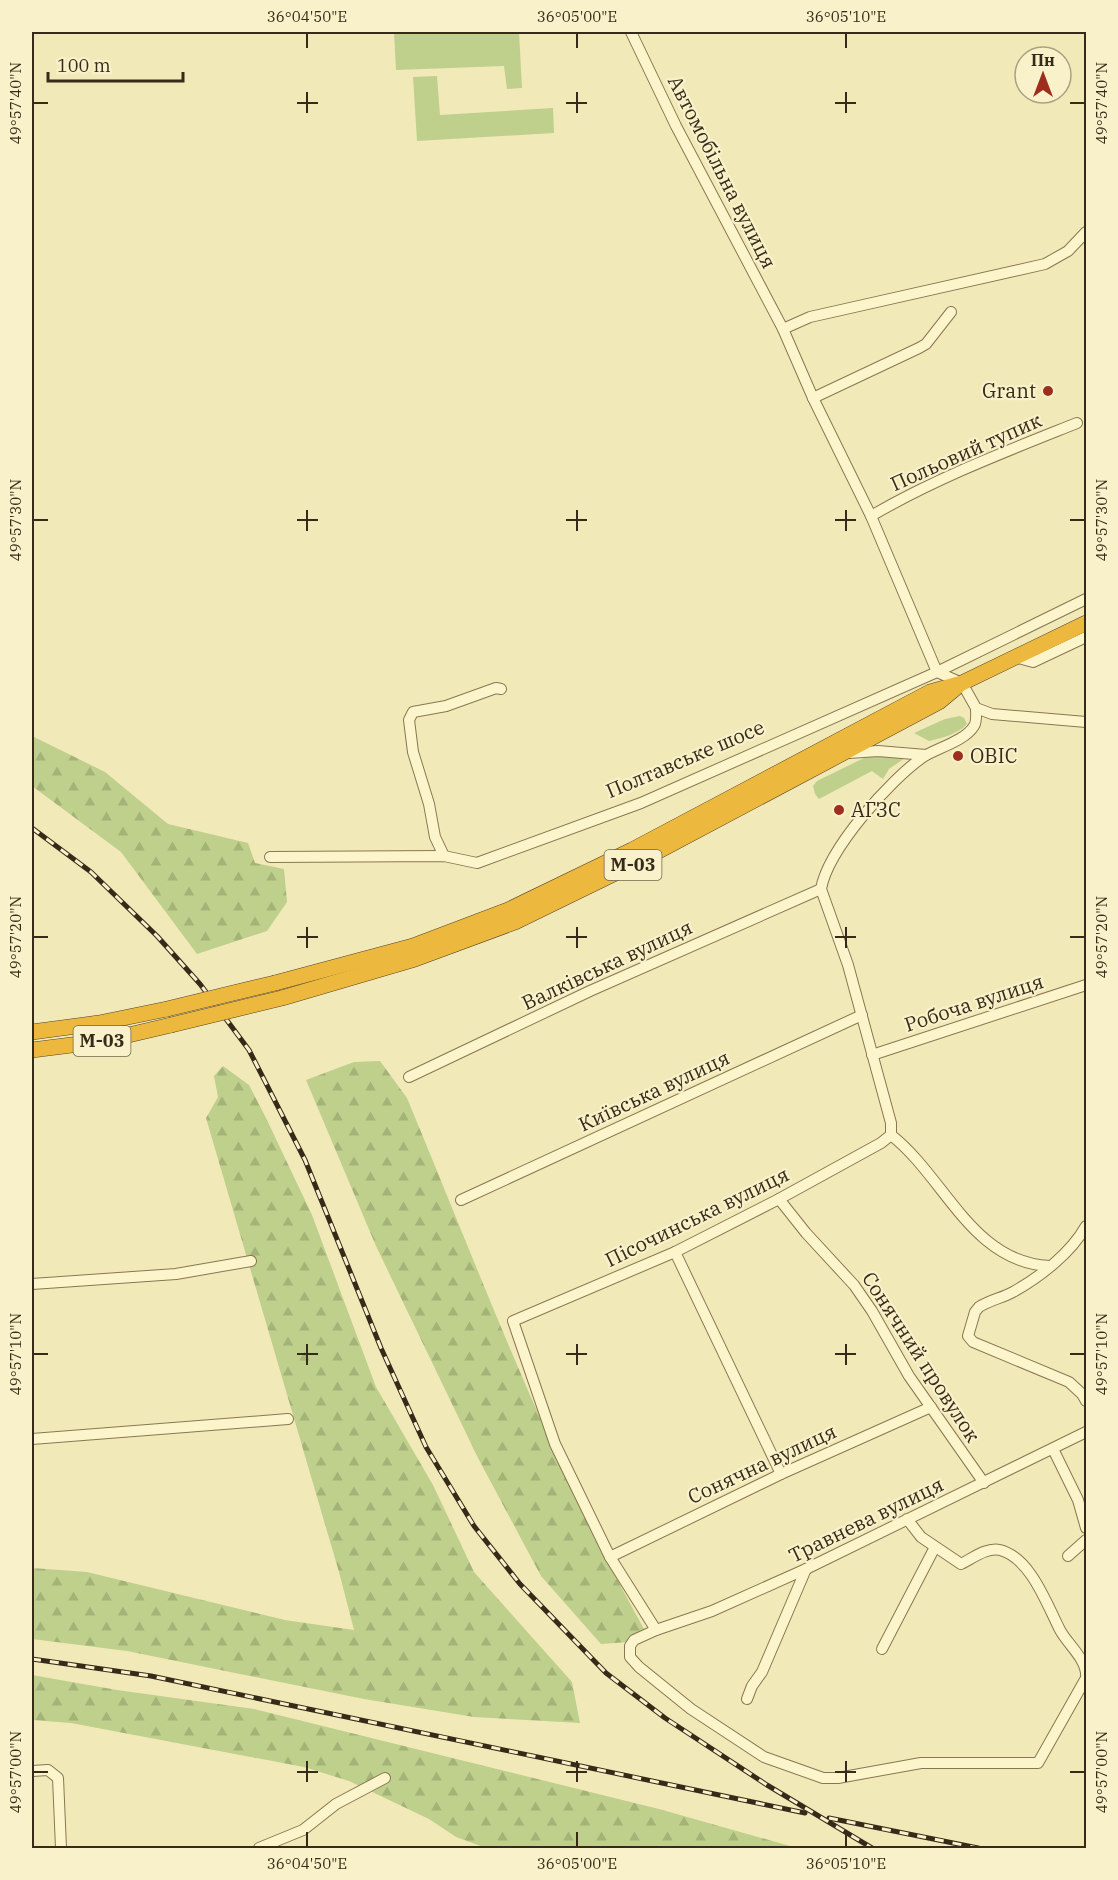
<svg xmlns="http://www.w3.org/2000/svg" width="1118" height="1880" font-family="'IBM Plex Serif',serif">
  <defs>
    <pattern id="forest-firs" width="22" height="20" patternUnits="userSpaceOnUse" patternTransform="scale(1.5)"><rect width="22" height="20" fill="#bed08c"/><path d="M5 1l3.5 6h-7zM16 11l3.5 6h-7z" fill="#a4b378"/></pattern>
  </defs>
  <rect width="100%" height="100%" fill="#f2e9b8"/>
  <g fill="#bed08c">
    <polygon points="394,32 519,32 522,88 507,89 504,66 396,70"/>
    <polygon points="437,76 440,115 553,108 554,133 417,141 413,77"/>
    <path d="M960,716L964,718L967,724C958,734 942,738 929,741L914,733L945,719Z"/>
    <polygon points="898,756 905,758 889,769 883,779 872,771 819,799 815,794 813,786 817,781 866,757"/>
  </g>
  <g fill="url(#forest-firs)">
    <polygon points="32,736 105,772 168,824 248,843 255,863 284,869 287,902 267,931 197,954 121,852 32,786"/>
    <path d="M380,1061L407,1098C481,1276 550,1461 644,1629L628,1642L601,1644L541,1576L478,1458L376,1246L306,1080L354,1062Z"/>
    <polygon points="223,1066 249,1085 266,1118 312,1215 376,1387 433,1485 474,1572 572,1682 580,1723 474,1717 364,1699 127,1651 32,1639 32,1568 87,1572 285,1620 354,1630 339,1572 206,1118 218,1097 214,1076"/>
    <polygon points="32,1675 117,1690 254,1709 659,1809 797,1848 486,1848 456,1837 429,1819 349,1781 304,1767 71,1723 32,1720"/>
  </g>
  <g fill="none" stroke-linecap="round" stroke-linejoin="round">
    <defs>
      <g id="minor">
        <polyline points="631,32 676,126 783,329 813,398 871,516 937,672"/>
        <polyline points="783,329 810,317 1045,264 1068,251 1086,232"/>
        <polyline points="813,398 919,348 926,344 951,312"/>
        <path d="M871,516C936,478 1007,451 1077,423"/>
        <polyline points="1015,657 1033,662 1086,637"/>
        <polyline points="937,672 962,683 976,708 992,714 1086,722"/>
        <polyline points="849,753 878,751 926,755"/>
        <polyline points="444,856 435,837 429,804 413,752 409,720 413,712 446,706 496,688 501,689"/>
        <polyline points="270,857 444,856 477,863 641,803 937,672 1086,599"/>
        <polyline points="872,1055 1086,985"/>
        <polyline points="409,1077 590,991 821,889"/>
        <path d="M891,1135V1123L848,965L821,889C828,849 890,780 923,757C937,748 965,741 974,726C977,722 976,714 976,708"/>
        <path d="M891,1135C945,1177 972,1263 1050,1266"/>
        <polyline points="779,1199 806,1233 854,1285 872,1311 909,1376 984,1483"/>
        <polyline points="461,1200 862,1015"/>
        <path d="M1086,1226C1071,1253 1040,1277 1013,1292C1002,1298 990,1300 979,1307L975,1312L968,1336L973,1342L1069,1382L1082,1394L1086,1401"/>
        <polyline points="675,1252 781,1474"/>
        <polyline points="32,1284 176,1274 251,1261"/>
        <polyline points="32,1439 288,1419"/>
        <polyline points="1053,1449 1078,1500 1086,1528"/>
        <path d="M907,1519L921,1537L961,1564C973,1558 987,1547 1000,1550C1031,1558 1047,1605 1060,1630C1068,1645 1088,1660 1086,1678L1038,1763H921L838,1778H823L764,1757L691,1709L639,1667L630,1657V1646L634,1640L656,1630L712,1611L806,1569L1086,1432"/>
        <polyline points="1068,1556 1086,1540"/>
        <polyline points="610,1557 781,1474 931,1407"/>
        <polyline points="656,1630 610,1557 555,1444 513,1321 675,1252 779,1199 881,1143 891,1135"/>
        <polyline points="882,1649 935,1547"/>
        <polyline points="747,1699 752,1686 762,1672 806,1569"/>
        <polyline points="32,1771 48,1770 58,1778 61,1848"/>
        <polyline points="259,1848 303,1830 336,1804 385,1778"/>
      </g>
      <g id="highway">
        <polyline points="275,983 413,946 508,910 632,850 930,692 962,683 1086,623"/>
        <polyline points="282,998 415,959 515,922 638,862 939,702 957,687"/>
        <polyline points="32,1032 99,1023 167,1009"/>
        <polyline points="32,1050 103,1041 171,1025"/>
      </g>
    </defs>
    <use href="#minor" stroke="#897752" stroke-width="12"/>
    <use href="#highway" stroke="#564428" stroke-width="16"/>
    <use href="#minor" stroke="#fcf5cc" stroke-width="10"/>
    <use href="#highway" stroke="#ecb83e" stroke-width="15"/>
    <defs>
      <g id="rail">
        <polyline points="32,828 91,872 157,936 200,984 249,1050 305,1160 381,1348 426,1447 474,1526 520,1584 606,1673 665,1718 767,1785 872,1848"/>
        <polyline points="32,1659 151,1676 805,1813"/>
        <polyline points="829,1818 978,1848"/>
      </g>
    </defs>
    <use href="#rail" stroke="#362b19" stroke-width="5"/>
    <use href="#rail" stroke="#f8f1c9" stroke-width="3" stroke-dasharray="9" stroke-linecap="butt"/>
    <defs>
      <g id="highway-bridge">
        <polyline points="167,1009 275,983"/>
        <polyline points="171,1025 282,998"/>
      </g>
    </defs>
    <use href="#highway-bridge" stroke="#564428" stroke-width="16" stroke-linecap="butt"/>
    <use href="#highway-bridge" stroke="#ecb83e" stroke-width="15"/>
  </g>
  <path fill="none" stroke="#362b19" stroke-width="2" d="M307,33V48M577,33V48M846,33V48M307,92V113M577,92V113M846,92V113M33,103H48M297,103H318M566,103H587M835,103H856M1070,103H1085M307,510V531M577,510V531M846,510V531M33,520H48M297,520H318M566,520H587M835,520H856M1070,520H1085M307,927V948M577,927V948M846,927V948M33,937H48M297,937H318M566,937H587M835,937H856M1070,937H1085M307,1344V1365M577,1344V1365M846,1344V1365M33,1354H48M297,1354H318M566,1354H587M835,1354H856M1070,1354H1085M307,1761V1782M577,1761V1782M846,1761V1782M33,1772H48M297,1772H318M566,1772H587M835,1772H856M1070,1772H1085M307,1832V1847M577,1832V1847M846,1832V1847"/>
  <g fill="#9d2e1d" stroke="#f8f1c9" stroke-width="2">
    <circle cx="1048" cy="391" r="6"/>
    <circle cx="958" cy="756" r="6"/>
    <circle cx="839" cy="810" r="6"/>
  </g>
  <g text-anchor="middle" stroke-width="4.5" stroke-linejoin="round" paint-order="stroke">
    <g fill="#f8f1c9" stroke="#70664e" stroke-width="1.5">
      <rect x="604.5" y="850" width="57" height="30" rx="4.5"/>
      <rect x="73.5" y="1026" width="57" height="30" rx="4.5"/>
    </g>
    <g font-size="18" font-weight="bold" fill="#362b19">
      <text x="633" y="871">М-03</text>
      <text x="102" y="1047">М-03</text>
    </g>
    <g font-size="20" fill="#362b19" stroke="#f8f1c9">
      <text transform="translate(722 172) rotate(63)" y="7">Автомобільна вулиця</text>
      <text transform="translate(966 452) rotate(-24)" y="7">Польовий тупик</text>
      <text transform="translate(685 759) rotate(-23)" y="7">Полтавське шосе</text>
      <text transform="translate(607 965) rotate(-25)" y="7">Валківська вулиця</text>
      <text transform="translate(974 1003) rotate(-18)" y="7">Робоча вулиця</text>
      <text transform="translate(654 1091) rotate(-25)" y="7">Київська вулиця</text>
      <text transform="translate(697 1217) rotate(-26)" y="7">Пісочинська вулиця</text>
      <text transform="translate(921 1357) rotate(57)" y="7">Сонячний провулок</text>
      <text transform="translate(762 1464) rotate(-25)" y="7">Сонячна вулиця</text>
      <text transform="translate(866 1520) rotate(-26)" y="7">Травнева вулиця</text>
    </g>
    <g font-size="20" fill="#362b19" stroke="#f8f1c9" text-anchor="start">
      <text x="1036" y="398" text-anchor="end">Grant</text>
      <text x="970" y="763">ОВІС</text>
      <text x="851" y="817">АГЗС</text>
    </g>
  </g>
  <rect width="1118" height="1880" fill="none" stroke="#f8f1c9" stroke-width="66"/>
  <g transform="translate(1043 75)"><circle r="28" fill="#f8f1c9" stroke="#aaa283" stroke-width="1.5"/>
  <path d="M0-4.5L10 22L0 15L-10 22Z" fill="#9d2e1d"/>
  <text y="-9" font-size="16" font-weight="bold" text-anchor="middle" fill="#362b19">Пн</text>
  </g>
  <path d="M48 72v9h135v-9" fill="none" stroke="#362b19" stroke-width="3"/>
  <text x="57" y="72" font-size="18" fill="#362b19" stroke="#f8f1c9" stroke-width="4.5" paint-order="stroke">100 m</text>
  <rect x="33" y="33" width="1052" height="1814" fill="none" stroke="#362b19" stroke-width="2"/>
  <g font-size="15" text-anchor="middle" fill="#362b19">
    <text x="307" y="22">36°04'50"E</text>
    <text x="577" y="22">36°05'00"E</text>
    <text x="846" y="22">36°05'10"E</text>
    <text transform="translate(16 103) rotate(-90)" y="5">49°57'40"N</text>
    <text transform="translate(1102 103) rotate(-90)" y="5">49°57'40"N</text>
    <text transform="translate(16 520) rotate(-90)" y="5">49°57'30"N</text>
    <text transform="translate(1102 520) rotate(-90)" y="5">49°57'30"N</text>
    <text transform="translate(16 937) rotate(-90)" y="5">49°57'20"N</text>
    <text transform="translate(1102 937) rotate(-90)" y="5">49°57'20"N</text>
    <text transform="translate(16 1354) rotate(-90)" y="5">49°57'10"N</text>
    <text transform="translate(1102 1354) rotate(-90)" y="5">49°57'10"N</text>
    <text transform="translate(16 1772) rotate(-90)" y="5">49°57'00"N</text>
    <text transform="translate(1102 1772) rotate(-90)" y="5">49°57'00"N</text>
    <text x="307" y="1869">36°04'50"E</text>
    <text x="577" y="1869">36°05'00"E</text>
    <text x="846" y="1869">36°05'10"E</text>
  </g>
</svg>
